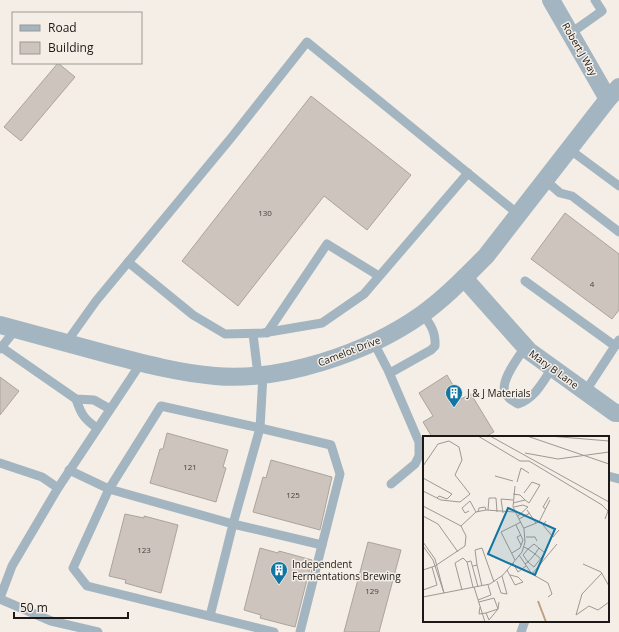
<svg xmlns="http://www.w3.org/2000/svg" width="619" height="632" font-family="'Open Sans',sans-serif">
  <rect width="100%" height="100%" fill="#f5eee6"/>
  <g fill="#ccc4bd" stroke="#aba49d">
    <polygon points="58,63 75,77 21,141 4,127"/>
    <polygon points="311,96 411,175 367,230 324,196 238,306 182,261"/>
    <polygon points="565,213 619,254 619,310 612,319 531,259"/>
    <polygon points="447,375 461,399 471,394 494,432 485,437 432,437 423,422 433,416 419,393"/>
    <polygon points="0,377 19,391 0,415"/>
    <polygon points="167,433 228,450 223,467 226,468 216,502 150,483 160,449 163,449"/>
    <polygon points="271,460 332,477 320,530 253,512 263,477 266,478"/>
    <polygon points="125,514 144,518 144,516 178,525 161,593 125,583 126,580 109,576"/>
    <polygon points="368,542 401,550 379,632 344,632"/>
    <polygon points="260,548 278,553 279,551 312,560 295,627 260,618 261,615 244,610"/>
  </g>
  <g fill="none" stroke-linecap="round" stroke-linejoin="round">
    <g stroke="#a3b5c0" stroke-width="9">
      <polyline points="571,33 602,11 595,0"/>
      <polyline points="569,149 619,186"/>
      <polyline points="545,180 560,193 572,196 619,232"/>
      <polyline points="128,262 193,315 225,334 263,333 322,323 364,294 468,173"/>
      <polyline points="525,281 615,346"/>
      <polyline points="267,333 327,244 379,276"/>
      <polyline points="253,334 258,375"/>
      <polyline points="66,343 96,301 231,138 307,42 518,214"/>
      <polyline points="374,343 388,370 419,442 419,456 415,464 391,484"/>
      <polyline points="1,347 76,399 94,400 110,409"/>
      <path d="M525,347C519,357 500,380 505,392C507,398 513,401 518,404C535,398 543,382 552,368"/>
      <polyline points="0,349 16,329"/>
      <path d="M390,373L431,350L435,346C436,332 430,324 423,314"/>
      <polyline points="263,375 260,428 331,445 340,474 300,632"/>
      <polyline points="585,392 619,340"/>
      <path d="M76,399C81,414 84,419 97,428"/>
      <polyline points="0,463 42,477 58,488"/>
      <polyline points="69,470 109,489 73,568 87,586 274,632"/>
      <polyline points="608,476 619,479"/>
      <polyline points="0,598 12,566 58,488 141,363"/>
      <polyline points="0,599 51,621 98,632"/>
      <polyline points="210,616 233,524 260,428 161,406 109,489 233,524 322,545"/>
      <polyline points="521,632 525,621"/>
    </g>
    <g stroke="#a3b5c0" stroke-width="18">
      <polyline points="551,0 608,99"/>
      <polyline points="464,278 529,351 615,413 619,413"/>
      <path d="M0,325C37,335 74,345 111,355C145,364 180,373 215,376C281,382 367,353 421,315C445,298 465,277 486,256L608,99L619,87"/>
    </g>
  </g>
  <defs>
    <symbol id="building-pin" viewBox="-11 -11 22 30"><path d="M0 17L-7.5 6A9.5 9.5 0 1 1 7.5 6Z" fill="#1275a2" stroke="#f5eee6"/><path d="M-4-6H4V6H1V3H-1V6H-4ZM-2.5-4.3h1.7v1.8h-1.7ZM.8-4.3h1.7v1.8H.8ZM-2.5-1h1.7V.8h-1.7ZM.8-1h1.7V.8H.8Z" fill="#fff"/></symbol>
  </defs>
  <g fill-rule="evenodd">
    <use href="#building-pin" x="444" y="383" width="20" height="27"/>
    <use href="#building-pin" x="269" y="560" width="20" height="27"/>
  </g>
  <g text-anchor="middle" stroke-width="3" stroke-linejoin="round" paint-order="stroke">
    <g font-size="8" fill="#474340">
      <text x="265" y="216">130</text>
      <text x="592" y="287">4</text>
      <text x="190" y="470">121</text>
      <text x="293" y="498">125</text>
      <text x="144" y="553">123</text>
      <text x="372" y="594">129</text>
    </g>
    <g font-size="10" fill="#1b1816" stroke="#f5eee6">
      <text transform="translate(580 49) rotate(60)" y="4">Robert J Way</text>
      <text transform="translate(349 351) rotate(-21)" y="4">Camelot Drive</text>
      <text transform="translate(554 369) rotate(36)" y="4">Mary B Lane</text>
    </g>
    <g font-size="10" fill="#1b1816" stroke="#f5eee6" text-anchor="start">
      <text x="467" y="397">J &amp; J Materials</text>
      <text x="292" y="568">Independent<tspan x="292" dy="12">Fermentations Brewing</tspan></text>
    </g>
  </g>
  <g transform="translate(423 436)">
    <rect width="186" height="186" fill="#f5eee6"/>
    <path fill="none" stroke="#bfa181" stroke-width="2" d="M115,165L123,186"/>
    <path fill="none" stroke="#9e9893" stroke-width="1" d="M55,0L97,25H106L179,69L185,75L182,83M67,0L186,66M104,0L186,28M126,0L186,5M102,17L135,23L186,16M0,30L15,8L26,5L36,11L39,24L32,39L47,58L37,66L18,64L0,55M72,40L90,45M0,42L29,58L24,63L16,60L14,62M94,46L98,32L106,37M101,57L109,46L117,49L106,67L102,64M90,67L102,64L97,59L90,58M0,70L38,90M91,71L100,69L105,71L95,80M123,73L120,71L126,61M65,74L66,62H73L74,76M104,74L113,87M46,75L42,77L39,72L47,65L53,76M55,76L56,72L62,71L63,74M80,77L78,63L90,64M0,80L15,88L35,116M96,83L107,77M123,85L120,89L130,101L136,94M38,90L53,76L63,74L92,76M101,92L116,86L127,64M98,99L94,101L98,109M103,101H112L114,105M0,106L12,123L21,157M0,110L10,124L21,157M101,111L105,113L111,108L122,117L111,131L105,126L102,128M116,112L112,118L105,126L100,119L105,113L112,118L118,123M89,117L97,112L100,104L93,89M96,119L109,138L134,108M92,124L78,96L98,86M90,127L95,136L103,130M160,128L178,136L186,150M54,129L59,150M50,130L54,129L52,114L59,112L71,146M0,134L12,130L42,110L43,100L38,90M84,134L92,149L100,146L95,141L87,139M179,137L159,158L153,179L166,170L175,174L186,166M109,138L125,147L129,158L125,161M74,145L78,157L84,158L79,140M50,151L44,126L48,125L55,151M51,151L62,186M0,154L14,149L9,131M39,154L32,127L40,122L44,126M0,161L67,148L80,139L99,116L102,106L101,93L90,71L92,50M55,164L68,159L65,149M56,166L71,162L75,173M57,171L56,178L63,177L66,184L75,173L76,166M63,177L75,173"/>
    <path fill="#1275a2" fill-opacity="0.15" stroke="#1275a2" stroke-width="2" d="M85,72L132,93L112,139L65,118Z"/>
    <rect width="186" height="186" fill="none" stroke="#1b1816" stroke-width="2"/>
  </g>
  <rect x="12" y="12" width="130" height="52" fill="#f5eee6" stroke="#9e9893"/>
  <rect x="20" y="25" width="20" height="6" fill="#a3b5c0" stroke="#9e9893"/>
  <text x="48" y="32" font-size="12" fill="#1b1816">Road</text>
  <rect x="20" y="42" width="20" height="12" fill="#ccc4bd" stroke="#9e9893"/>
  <text x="48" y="52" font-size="12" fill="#1b1816">Building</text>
  <path d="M14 612v6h114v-6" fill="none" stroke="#1b1816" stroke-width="2"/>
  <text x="20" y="612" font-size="12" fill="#1b1816" stroke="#f5eee6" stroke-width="3" paint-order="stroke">50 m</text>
</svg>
